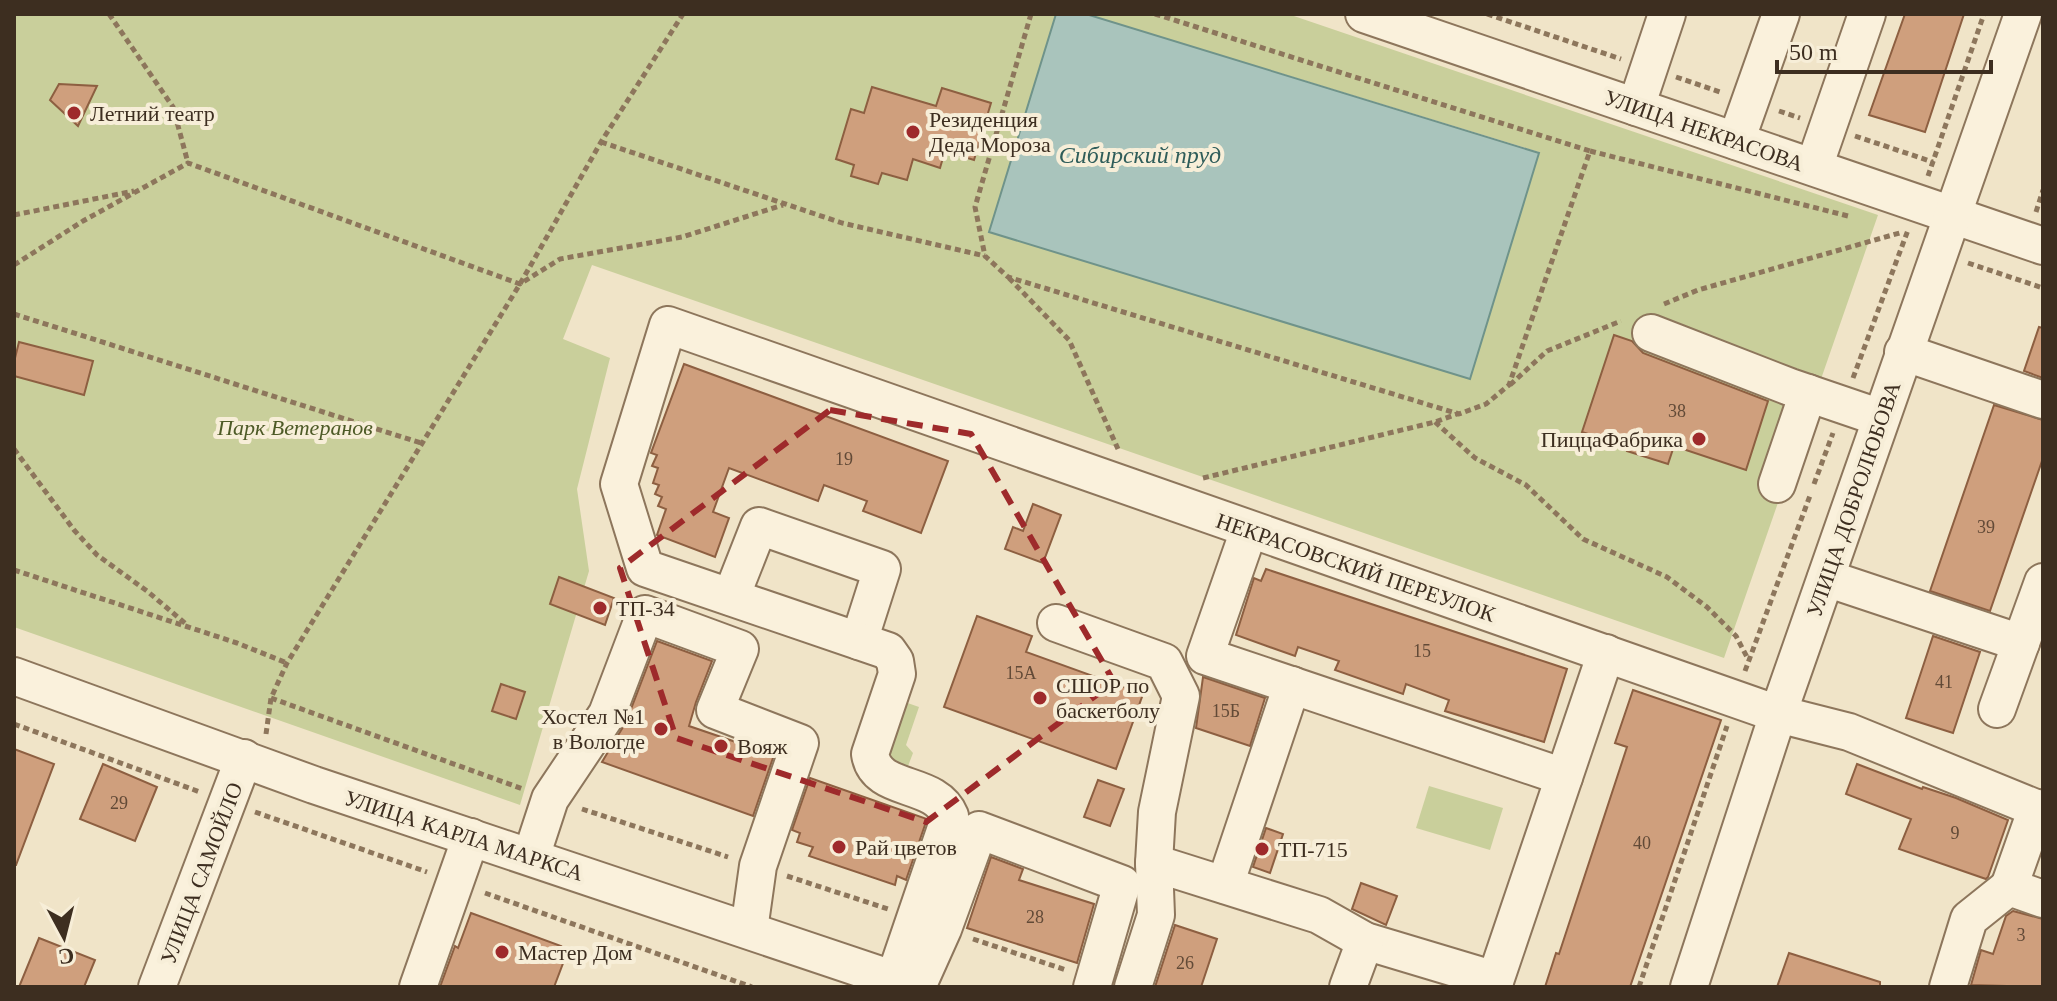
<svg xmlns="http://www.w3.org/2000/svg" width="2057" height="1001" font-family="'Times New Roman',serif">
  <rect width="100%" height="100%" fill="#f0e4c8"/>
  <g fill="#c9cf9b">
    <polygon points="14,14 1056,14 989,232 1539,152 1086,14 1288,14 1878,215 1724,658 592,265 563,339 610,358 577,489 589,571 520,805 14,627"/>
    <polygon points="899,700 919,707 906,745 913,753 905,774 885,766"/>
    <polygon points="1429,786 1503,808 1490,850 1416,828"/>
  </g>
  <polygon fill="#a9c4bc" stroke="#6f938a" stroke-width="2" points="1056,14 1086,14 1539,153 1470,379 989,232"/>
  <g fill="#cf9f7d" stroke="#8d5f41" stroke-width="2">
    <polygon points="1905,14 1964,14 1925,132 1869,115"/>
    <polygon points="59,84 97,86 78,126 50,100"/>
    <polygon points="872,87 936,106 942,88 991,103 974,160 945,151 940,168 913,159 907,180 882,173 878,184 851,176 854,165 836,159 851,109 864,113"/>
    <polygon points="2039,327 2043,328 2043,378 2024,371"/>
    <polygon points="1614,335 1632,341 1643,353 1768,401 1746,470 1674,446 1668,464 1627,451 1628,447 1582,432"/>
    <polygon points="19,342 93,361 84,395 14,376 14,362"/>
    <polygon points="684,364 948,461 921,533 863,511 867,501 824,485 818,501 729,468 713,512 729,518 715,557 657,535 666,509 658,506 662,497 655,494 659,485 653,483 658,468 652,466 657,455 651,453"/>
    <polygon points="1994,405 2043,420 2043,458 1990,611 1930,591"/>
    <polygon points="1033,504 1061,515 1043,563 1005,549 1013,527 1023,531"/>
    <polygon points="1266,569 1567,669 1544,742 1445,711 1449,700 1406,684 1403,694 1335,670 1339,661 1298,647 1295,656 1236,635 1254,578 1261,581"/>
    <polygon points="559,577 614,598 605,625 550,604"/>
    <polygon points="977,616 1032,636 1026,652 1143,694 1116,769 944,707"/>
    <polygon points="1933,636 1980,652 1953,733 1906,718"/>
    <polygon points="657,641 712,661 696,702 689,726 774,755 753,816 602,762 626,722"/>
    <polygon points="1203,677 1265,698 1250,746 1196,728"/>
    <polygon points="501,684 525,692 516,719 492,711"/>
    <polygon points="1633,690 1721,720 1630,987 1545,987 1556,953 1559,954 1627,747 1615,743"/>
    <polygon points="14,749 54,764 16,865 14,865"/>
    <polygon points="103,764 157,787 135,841 80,819"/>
    <polygon points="1857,764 1922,789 1923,787 1956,798 2008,820 1988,877 1986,879 1899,849 1911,819 1846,794"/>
    <polygon points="810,778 927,819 906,880 897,876 895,885 809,856 813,847 797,842 800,833 792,830"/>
    <polygon points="1098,780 1124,789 1110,826 1084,817"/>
    <polygon points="1266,828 1283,834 1270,873 1253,867"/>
    <polygon points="991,857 1023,869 1019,880 1094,904 1077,963 967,928"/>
    <polygon points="1361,883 1397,896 1386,925 1352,909"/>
    <polygon points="2013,911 2043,919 2043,987 1971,985 1981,950 1993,954 2006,916"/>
    <polygon points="471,913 561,946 557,955 565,958 554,987 440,987 455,946 458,948"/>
    <polygon points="1175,925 1217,939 1201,987 1155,987"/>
    <polygon points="39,938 95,960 84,987 19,987"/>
    <polygon points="1789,953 1880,982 1880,987 1777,987"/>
  </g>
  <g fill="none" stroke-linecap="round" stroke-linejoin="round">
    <defs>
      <g id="minor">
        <polyline points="1364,14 2043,246"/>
        <polyline points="1636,107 1667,14"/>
        <polyline points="1736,141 1781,14"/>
        <polyline points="1814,167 1867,14"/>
        <polyline points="1651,333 1790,387 1881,418"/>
        <polyline points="1903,352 2043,400"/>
        <polyline points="1777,484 1808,393"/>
        <polyline points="1249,530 1205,656 1564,777"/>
        <polyline points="1826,578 2021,643"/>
        <polyline points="731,597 759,526 882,569 859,641"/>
        <polyline points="1056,623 1164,662 1181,696 1157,812 1154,863 1156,915 1133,987"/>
        <polyline points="14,676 314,785 916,987"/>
        <polyline points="1997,709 2043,582"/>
        <polyline points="531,857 550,799 607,714 645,614 740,649 715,710 800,743 758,866 749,930"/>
        <polyline points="1154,863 1319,915 1365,941 1495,980"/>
        <polyline points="1225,885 1292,685"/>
        <polyline points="2009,887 2037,808"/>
        <path d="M894,980L950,816C935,779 876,794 870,754L897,674L895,661L888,651L645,568L619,484L668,325L1778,714L1849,732L2043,811"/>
        <polyline points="157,987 244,758"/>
        <polyline points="418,987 471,837"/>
        <polyline points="917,987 943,929 979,830 1122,884 1092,987"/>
        <polyline points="1348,987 1365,941"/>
        <polyline points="1493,987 1606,653"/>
        <polyline points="1689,987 1778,714 2023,14"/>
        <polyline points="1948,987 1969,919 2009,887 2043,899"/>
      </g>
    </defs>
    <use href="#minor" stroke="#8d765c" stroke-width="40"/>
    <g stroke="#8d765c" stroke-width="5" stroke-dasharray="6 4" stroke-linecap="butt">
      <polyline points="109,14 173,107 188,163"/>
      <polyline points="1031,14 975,207 985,256 1008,277 1459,414 1486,404 1509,385 1590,151 1155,14"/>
      <polyline points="1487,14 1621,59"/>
      <polyline points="1676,77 1720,92"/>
      <polyline points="1779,111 1800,118"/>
      <polyline points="1855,136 1933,162"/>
      <polyline points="601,142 842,223 985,256"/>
      <polyline points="1590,151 1848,216"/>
      <polyline points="1928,176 1984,14"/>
      <polyline points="2036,212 2043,190"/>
      <polyline points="14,215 134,191"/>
      <polyline points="1968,263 2043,288"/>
      <polyline points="14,265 83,221 188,163 520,284 560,259 682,237 783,205"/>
      <polyline points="1009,278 1069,340 1118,449"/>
      <polyline points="1664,304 1698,290 1903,232"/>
      <polyline points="14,314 421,443"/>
      <polyline points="1853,378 1908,230"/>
      <polyline points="1510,385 1547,351 1621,321"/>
      <polyline points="1435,422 1475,458 1526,485 1583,539 1667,577 1707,607 1736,636 1748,659"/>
      <polyline points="14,449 74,530 97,555 147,591 186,624"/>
      <polyline points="1203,478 1435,422 1457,414"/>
      <polyline points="1814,484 1833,433"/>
      <polyline points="14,570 237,643 287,663"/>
      <polyline points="1745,671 1811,493"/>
      <polyline points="271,698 523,789"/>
      <polyline points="14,724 200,792"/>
      <polyline points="266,734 271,698 287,663 520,284 601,142 683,14"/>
      <polyline points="582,809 728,857"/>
      <polyline points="255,812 427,872"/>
      <polyline points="787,876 888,909"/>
      <polyline points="485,893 752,987"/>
      <polyline points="973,939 1066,970"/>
      <polyline points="1639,987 1727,726"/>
    </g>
    <use href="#minor" stroke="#faf1dc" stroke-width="36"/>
  </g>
  <path fill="none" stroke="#9e2a2b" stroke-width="6" stroke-dasharray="16 10" stroke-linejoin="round" d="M830,410L971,434L1114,682L926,822L676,738L620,568Z"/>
  <g fill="#9e2a2b" stroke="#f7eed8" stroke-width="3">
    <circle cx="74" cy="113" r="8"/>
    <circle cx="913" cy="132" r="8"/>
    <circle cx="1699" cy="439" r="8"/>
    <circle cx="600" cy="608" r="8"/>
    <circle cx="1040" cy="698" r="8"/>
    <circle cx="661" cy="729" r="8"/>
    <circle cx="721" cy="746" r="8"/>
    <circle cx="839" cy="847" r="8"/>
    <circle cx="1262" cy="849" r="8"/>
    <circle cx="502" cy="952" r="8"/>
  </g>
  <g text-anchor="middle" stroke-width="8" stroke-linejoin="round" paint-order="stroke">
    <g font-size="18" fill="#624a37">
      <text x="1677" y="417">38</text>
      <text x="844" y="465">19</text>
      <text x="1986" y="533">39</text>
      <text x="1422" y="657">15</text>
      <text x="1021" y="679">15А</text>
      <text x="1944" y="688">41</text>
      <text x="1226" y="717">15Б</text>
      <text x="119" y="809">29</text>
      <text x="1955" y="839">9</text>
      <text x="1642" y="849">40</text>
      <text x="1035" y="923">28</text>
      <text x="2021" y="941">3</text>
      <text x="1185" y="969">26</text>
    </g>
    <g font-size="22" fill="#3d2e20" stroke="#f7eed8" text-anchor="start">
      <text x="90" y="121">Летний театр</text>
      <text x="929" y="127">Резиденция<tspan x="929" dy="25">Деда Мороза</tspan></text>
      <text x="1683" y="447" text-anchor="end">ПиццаФабрика</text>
      <text x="616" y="616">ТП-34</text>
      <text x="1056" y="693">СШОР по<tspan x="1056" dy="25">баскетболу</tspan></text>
      <text x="645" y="724" text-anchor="end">Хостел №1<tspan x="645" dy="25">в Вологде</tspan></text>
      <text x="737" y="754">Вояж</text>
      <text x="855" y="855">Рай цветов</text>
      <text x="1278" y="857">ТП-715</text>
      <text x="518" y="960">Мастер Дом</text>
    </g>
    <g font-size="22" fill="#3d2e20" stroke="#f7eed8">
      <text transform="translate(1704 130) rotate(19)" y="8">УЛИЦА НЕКРАСОВА</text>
      <text transform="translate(1853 499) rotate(-71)" y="8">УЛИЦА ДОБРОЛЮБОВА</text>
      <text transform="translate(1356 567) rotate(19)" y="8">НЕКРАСОВСКИЙ ПЕРЕУЛОК</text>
      <text transform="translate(464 835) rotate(18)" y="8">УЛИЦА КАРЛА МАРКСА</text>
      <text transform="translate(201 873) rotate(-69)" y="8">УЛИЦА САМОЙЛО</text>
    </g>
    <g font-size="22" font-style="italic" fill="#4d5a26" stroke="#f7eed8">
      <text x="295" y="435">Парк Ветеранов</text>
    </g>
    <g font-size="24" font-style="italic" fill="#2f5d5a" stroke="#f7eed8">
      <text x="1140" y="163">Сибирский пруд</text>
    </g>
  </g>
  <rect width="2057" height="1001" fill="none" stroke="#3d2e20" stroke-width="32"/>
  <g transform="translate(64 937) rotate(173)" stroke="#f7eed8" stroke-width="6" paint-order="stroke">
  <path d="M0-6L14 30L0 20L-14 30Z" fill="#3d2e20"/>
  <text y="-12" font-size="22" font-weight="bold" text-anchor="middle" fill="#3d2e20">С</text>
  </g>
  <path d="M1777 60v12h214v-12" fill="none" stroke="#3d2e20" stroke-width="4"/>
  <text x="1789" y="60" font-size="24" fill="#3d2e20" stroke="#f7eed8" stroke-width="6" paint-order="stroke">50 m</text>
</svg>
